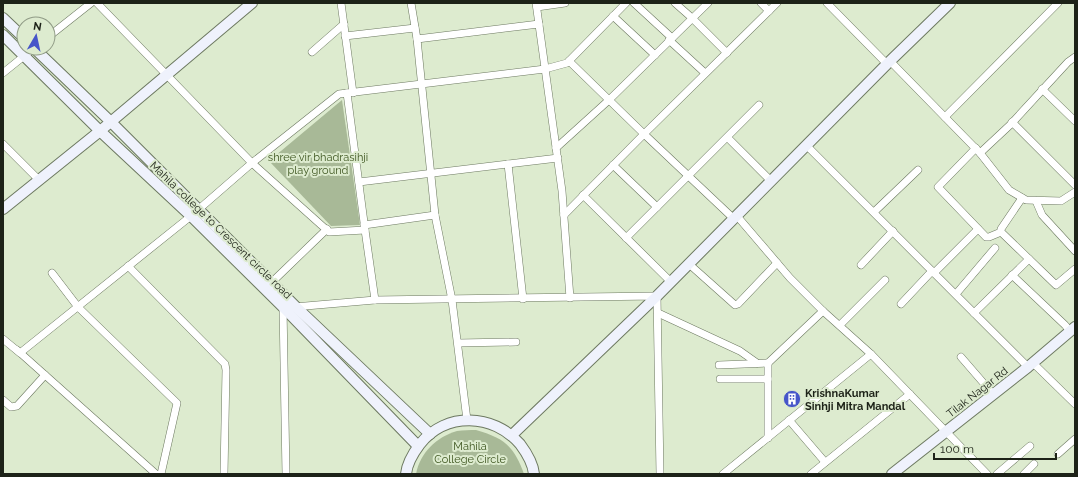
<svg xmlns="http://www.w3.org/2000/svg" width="1078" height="477" font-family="Raleway,sans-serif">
  <rect width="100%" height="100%" fill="#ddebcf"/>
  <g fill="#a8b997">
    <polygon points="342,100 360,225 331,226 269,161"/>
    <path d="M476,430C504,438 514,446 524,474H416C420,453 436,437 457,431C463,430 470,430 476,430Z"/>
  </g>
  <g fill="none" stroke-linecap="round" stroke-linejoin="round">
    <defs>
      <g id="street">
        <polyline points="97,3 252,163 329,232 365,230 347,93"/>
        <polyline points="341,3 353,93"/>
        <polyline points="411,3 417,39 435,215 452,300 467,420"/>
        <polyline points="536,3 562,191 570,298"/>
        <polyline points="634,3 672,38"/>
        <polyline points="675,3 692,18 727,53"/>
        <polyline points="761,3 769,11"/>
        <polyline points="827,3 887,64"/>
        <polyline points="537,7 565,3"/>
        <polyline points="613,16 655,55"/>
        <polyline points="345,36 415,28"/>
        <polyline points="48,37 91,3"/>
        <polyline points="417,39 539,24"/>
        <polyline points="669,40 705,73"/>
        <polyline points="312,52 344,24"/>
        <polyline points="569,61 644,134 777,3"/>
        <polyline points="890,61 980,153 1010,125 1068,62 1075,57"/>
        <polyline points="3,73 34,48"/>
        <polyline points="1042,89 1075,121"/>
        <polyline points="945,117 1058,3"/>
        <polyline points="1012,122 1075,185"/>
        <polyline points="728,138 771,181"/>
        <polyline points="3,144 39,180"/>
        <polyline points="806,145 1028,367"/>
        <polyline points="556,148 609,100 708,3"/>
        <polyline points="976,148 938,187 986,237 989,237 1001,232"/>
        <polyline points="980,153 1009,190 1026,200 1061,201 1075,192"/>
        <polyline points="508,164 523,299"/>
        <polyline points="613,165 657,207"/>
        <polyline points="359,182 558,158"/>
        <polyline points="583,195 671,282"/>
        <polyline points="1022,198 1001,229 1001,232 1056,285 1075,269"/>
        <polyline points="1036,201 1042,215 1075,251"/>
        <polyline points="874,212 918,170"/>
        <polyline points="564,215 644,134 734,219"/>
        <polyline points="737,216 790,278 823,311 871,354 987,474"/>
        <polyline points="364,225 435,215"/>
        <polyline points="365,230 375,300"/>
        <polyline points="626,238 759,105"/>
        <polyline points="689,264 735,305 738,304 777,263"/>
        <polyline points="861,265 893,231"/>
        <polyline points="128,266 225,364 226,370 224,474"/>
        <polyline points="52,273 78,307 177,403 161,474"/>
        <polyline points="934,273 978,229"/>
        <polyline points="1012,275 1065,325 1070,331"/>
        <polyline points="272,282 327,229"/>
        <polyline points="956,294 995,248"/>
        <polyline points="901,304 932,271"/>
        <polyline points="284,307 283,307 286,474"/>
        <polyline points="294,307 375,300 657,296 660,474"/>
        <polyline points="658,313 740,351 757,363"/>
        <polyline points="974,313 1029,259"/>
        <polyline points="840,325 885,280"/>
        <polyline points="3,339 20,353 191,216 252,163 339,94 545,69 567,63 626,3"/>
        <polyline points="458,343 516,342"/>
        <polyline points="17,350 156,474"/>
        <polyline points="961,357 993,394"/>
        <polyline points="1033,363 1075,404"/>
        <polyline points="719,365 768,363"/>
        <polyline points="720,379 768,379"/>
        <polyline points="3,400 11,407 17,406 45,375"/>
        <polyline points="789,420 825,462"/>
        <polyline points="768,438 768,363 823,311"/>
        <polyline points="1058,454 1075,439"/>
        <polyline points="723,474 871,354"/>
        <polyline points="811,474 910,394"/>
        <polyline points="997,474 1030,446"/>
        <polyline points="1024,474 1034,464"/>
      </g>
      <g id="secondary">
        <polyline points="3,18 24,38"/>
        <polyline points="3,35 100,131 191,216 283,307 418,446"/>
        <polyline points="34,48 111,122 296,307 430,434"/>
        <polyline points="3,209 100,131 252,3"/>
        <polyline points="512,435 657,296 887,64 950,3"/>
        <path d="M406,474C407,463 414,452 420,444C446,412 493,413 520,444C526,452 533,463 534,474"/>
        <polyline points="892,474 1028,367 1075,327"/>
      </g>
    </defs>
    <use href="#street" stroke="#6d7961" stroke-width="8"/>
    <use href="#secondary" stroke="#6d7961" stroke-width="12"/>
    <use href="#street" stroke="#fff" stroke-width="7"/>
    <use href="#secondary" stroke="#eff2fc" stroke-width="10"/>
  </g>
  <defs>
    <symbol id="building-disc" viewBox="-11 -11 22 22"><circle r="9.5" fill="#4655c9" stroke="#ddebcf"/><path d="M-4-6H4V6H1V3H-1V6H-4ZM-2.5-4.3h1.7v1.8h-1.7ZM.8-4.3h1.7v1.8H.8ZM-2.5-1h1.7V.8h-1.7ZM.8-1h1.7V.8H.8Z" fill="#fff"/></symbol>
  </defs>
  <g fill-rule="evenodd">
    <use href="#building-disc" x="782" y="389" width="20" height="20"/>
  </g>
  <g text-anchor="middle" stroke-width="4" stroke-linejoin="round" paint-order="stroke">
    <g font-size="11" fill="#3c541e" stroke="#ddebcf">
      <text x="318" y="161">shree vir bhadrasihji<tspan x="318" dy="13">play ground</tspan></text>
      <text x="470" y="450">Mahila<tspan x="470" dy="13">College Circle</tspan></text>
    </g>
    <g font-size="11" fill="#1d2218" stroke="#ddebcf">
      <text transform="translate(221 230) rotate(44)" y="4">Mahila college to Crescent circle road</text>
      <text transform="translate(977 392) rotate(-38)" y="4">Tilak Nagar Rd</text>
    </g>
    <g font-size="11" font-weight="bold" fill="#1d2218" stroke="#ddebcf" text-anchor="start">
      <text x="805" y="397">KrishnaKumar<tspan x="805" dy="13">Sinhji Mitra Mandal</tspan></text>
    </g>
  </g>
  <rect width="1078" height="477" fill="none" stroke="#1d2218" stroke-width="8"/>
  <g transform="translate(36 36) rotate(9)"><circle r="19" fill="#ddebcf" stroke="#909b86"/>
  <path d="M0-3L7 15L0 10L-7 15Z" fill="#4655c9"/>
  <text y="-6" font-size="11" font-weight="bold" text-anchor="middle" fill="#1d2218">N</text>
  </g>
  <path d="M934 453v6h122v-6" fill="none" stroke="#1d2218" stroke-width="2"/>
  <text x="940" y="453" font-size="12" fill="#1d2218" stroke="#ddebcf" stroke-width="3" paint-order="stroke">100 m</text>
</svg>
